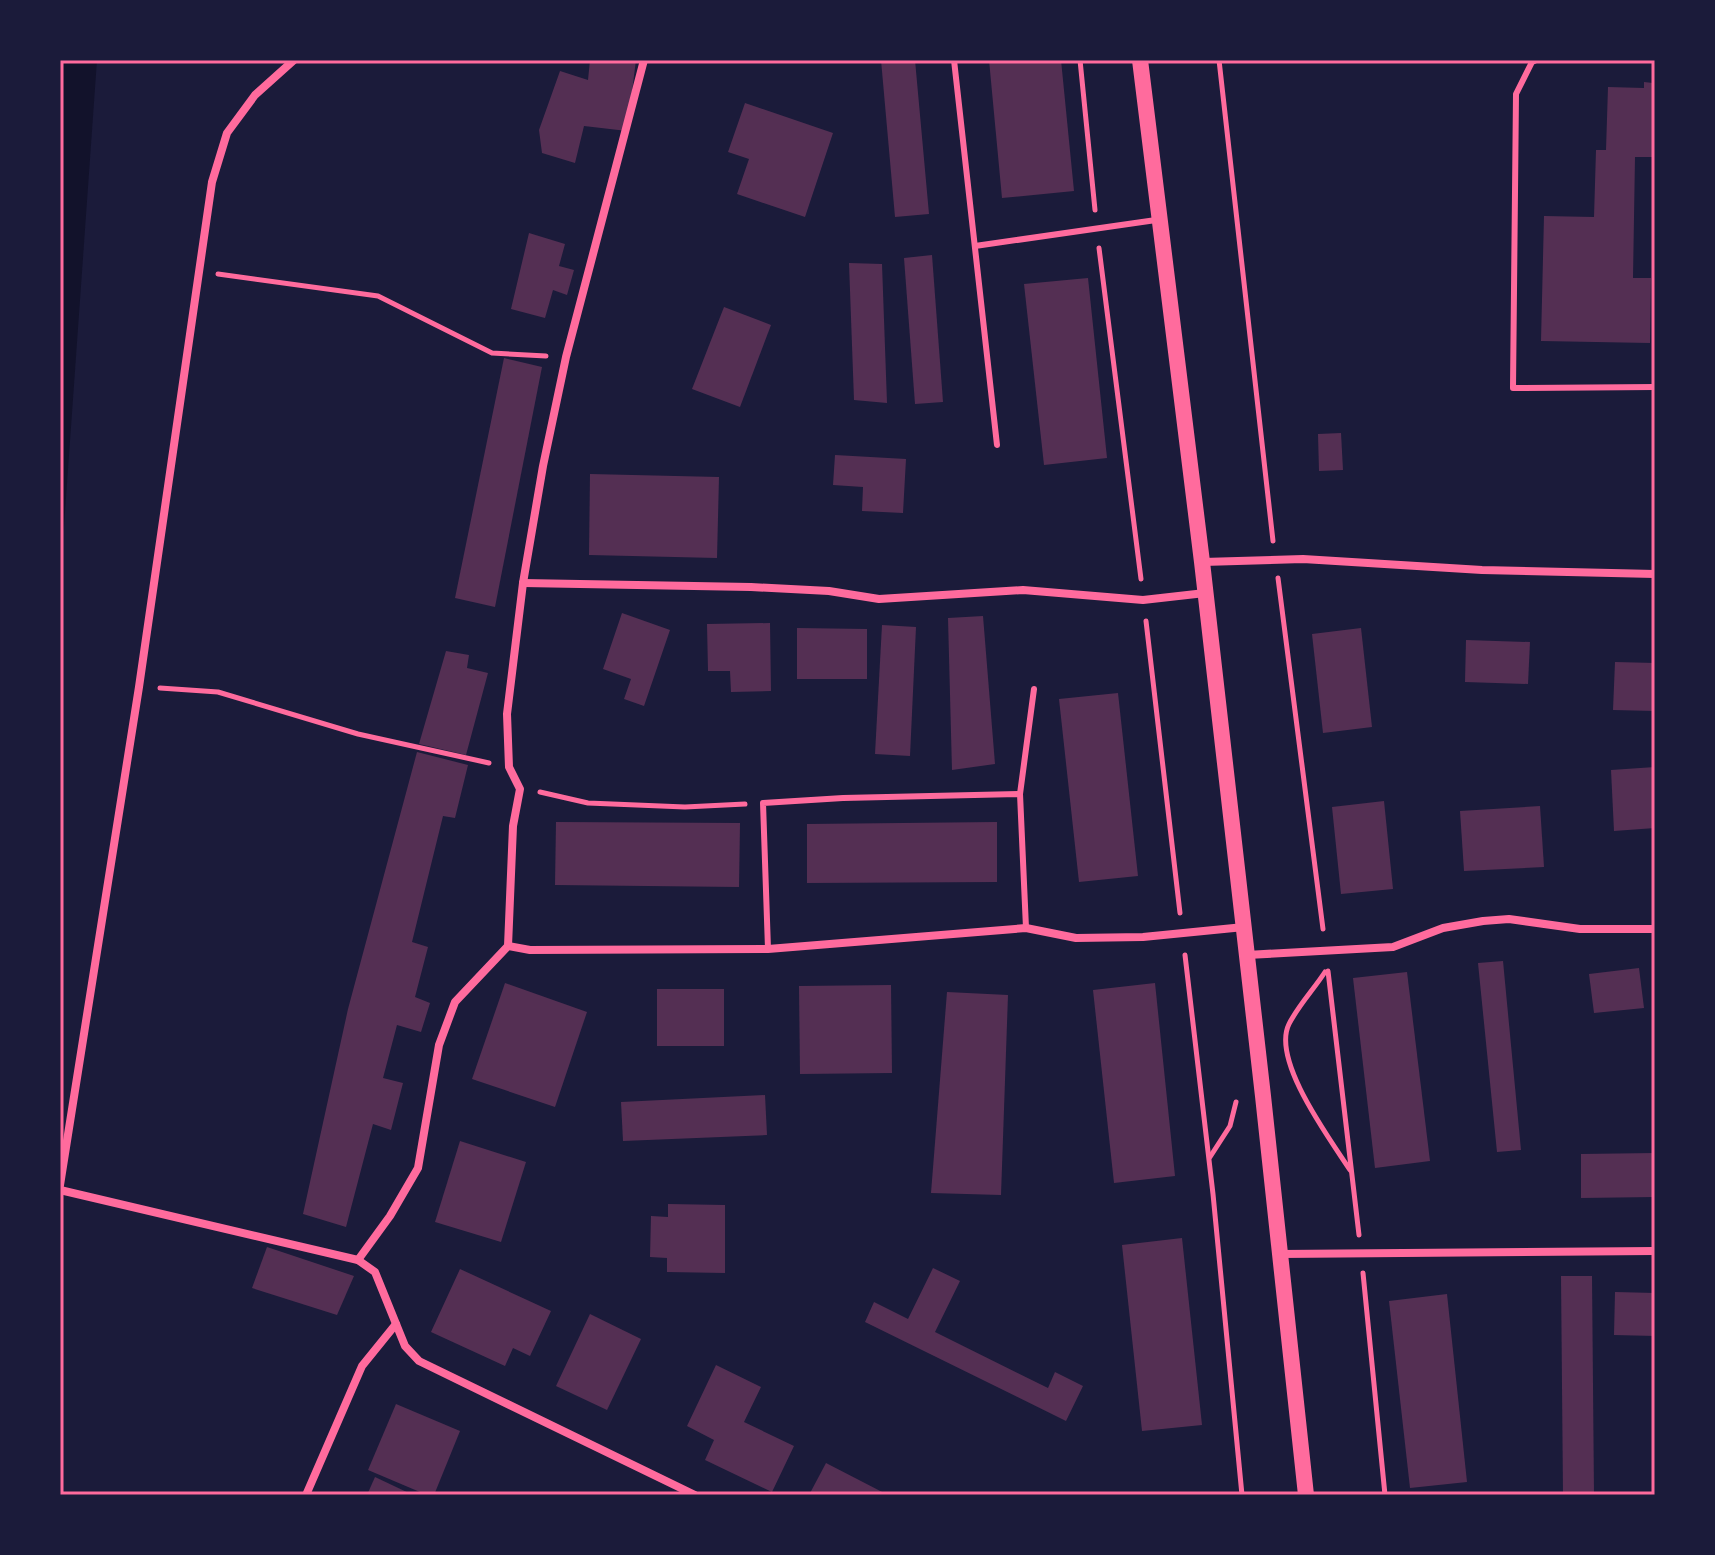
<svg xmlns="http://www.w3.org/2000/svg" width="1715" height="1555" font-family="'PT Sans Narrow',sans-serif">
  <rect width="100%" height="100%" fill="#1b1b3a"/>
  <polygon fill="#12122b" points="60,60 97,60 64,526 60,547"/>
  <g fill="#542f53">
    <polygon points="590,60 636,60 627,131 584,126 575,163 542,153 539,130 560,71 588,80"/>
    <polygon points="881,60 915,60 929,214 895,217"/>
    <polygon points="989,60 1061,60 1074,191 1002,198"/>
    <polygon points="1644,82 1653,83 1653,89 1655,89 1655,157 1635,157 1633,278 1651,278 1650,343 1541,341 1544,216 1594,217 1596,150 1606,150 1608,87 1644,88"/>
    <polygon points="745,103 833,133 805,217 737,194 749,159 728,152"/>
    <polygon points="529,233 565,244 559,266 574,270 567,295 553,290 545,318 511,309"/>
    <polygon points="932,255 943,402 915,404 904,258"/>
    <polygon points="849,263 882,264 887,403 854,400"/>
    <polygon points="1088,278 1107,458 1044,465 1024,284"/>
    <polygon points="724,307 771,325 740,407 692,389"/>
    <polygon points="504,358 542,367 495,607 455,598"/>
    <polygon points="1341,433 1343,470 1319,471 1318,434"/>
    <polygon points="835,455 906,459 903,513 862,511 863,487 833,485"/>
    <polygon points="590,474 719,477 717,558 589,555"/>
    <polygon points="622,613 670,630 644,706 624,699 631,679 603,669"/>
    <polygon points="983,616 995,764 952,770 948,618"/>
    <polygon points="770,623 771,691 731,692 730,671 708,671 707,624"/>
    <polygon points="882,625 916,627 910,756 875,754"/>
    <polygon points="797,628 867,629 867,679 797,679"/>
    <polygon points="1361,628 1372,727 1323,733 1312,634"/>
    <polygon points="1466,640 1530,642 1528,684 1465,682"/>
    <polygon points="446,651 469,655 467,668 488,673 466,755 419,744"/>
    <polygon points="1615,662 1655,663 1655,711 1613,710"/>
    <polygon points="1118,693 1138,876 1079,882 1059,699"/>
    <polygon points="417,752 468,765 455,818 443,816 412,942 428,947 415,997 430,1003 421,1032 397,1025 383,1078 403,1083 391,1130 373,1124 346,1227 303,1214 348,1009"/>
    <polygon points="1655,767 1655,828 1614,831 1611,770"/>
    <polygon points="1384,801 1393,889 1341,894 1332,807"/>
    <polygon points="1540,806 1544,867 1464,871 1460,811"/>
    <polygon points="556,822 740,823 739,887 555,885"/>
    <polygon points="997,822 997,882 807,883 807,824"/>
    <polygon points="1503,961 1521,1150 1497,1152 1478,963"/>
    <polygon points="1639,968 1644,1008 1594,1013 1589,974"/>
    <polygon points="1407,972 1430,1161 1375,1168 1353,978"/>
    <polygon points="505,983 587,1012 555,1107 472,1079"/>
    <polygon points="1155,983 1175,1176 1114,1183 1093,990"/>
    <polygon points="891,985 892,1073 800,1074 799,986"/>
    <rect x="657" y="989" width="67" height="57"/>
    <polygon points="947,992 1008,995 1001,1195 931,1193"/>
    <polygon points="765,1095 767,1135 623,1141 621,1102"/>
    <polygon points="460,1141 526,1162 501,1242 435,1222"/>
    <polygon points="1655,1153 1655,1197 1581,1198 1581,1154"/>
    <polygon points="668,1204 725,1205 725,1273 667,1272 667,1258 650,1257 651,1216 668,1217"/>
    <polygon points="1182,1238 1202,1425 1142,1431 1122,1245"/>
    <polygon points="267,1247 354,1276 337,1315 252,1288"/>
    <polygon points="933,1268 960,1281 935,1332 1048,1388 1055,1372 1083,1386 1066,1421 865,1322 874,1302 908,1319"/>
    <polygon points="460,1269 551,1311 530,1356 513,1348 505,1366 431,1332"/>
    <polygon points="1561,1276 1592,1276 1594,1495 1563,1495"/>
    <polygon points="1615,1292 1655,1293 1655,1336 1614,1335"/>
    <polygon points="1447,1294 1467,1482 1410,1488 1389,1301"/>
    <polygon points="590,1314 641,1339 607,1410 556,1386"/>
    <polygon points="716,1365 761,1387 744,1422 794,1446 772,1492 705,1460 714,1440 687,1426"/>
    <polygon points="396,1404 460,1431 434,1495 427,1495 368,1470"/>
    <polygon points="826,1463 888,1495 809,1495"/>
    <polygon points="375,1477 413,1495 367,1495"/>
  </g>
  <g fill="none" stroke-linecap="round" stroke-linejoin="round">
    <g stroke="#ff6b9d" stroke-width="5">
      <polyline points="1080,60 1095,210"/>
      <polyline points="1219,60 1273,541"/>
      <polyline points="1099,248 1141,579"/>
      <polyline points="218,274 378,296 492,353 546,356"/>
      <polyline points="1278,578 1323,929"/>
      <polyline points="1146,621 1180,913"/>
      <polyline points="160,688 218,692 358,734 489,763"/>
      <polyline points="540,792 588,803 685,807 745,804"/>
      <polyline points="1185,955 1213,1194 1242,1495"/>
      <polyline points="1328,971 1359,1235"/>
      <path d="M1325,972C1314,989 1298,1006 1289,1024C1271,1060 1330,1139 1350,1170"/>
      <polyline points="1210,1157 1230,1126 1236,1102"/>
      <polyline points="1363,1273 1385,1495"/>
    </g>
    <g stroke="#ff6b9d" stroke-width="6">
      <polyline points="954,60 997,445"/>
      <polyline points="1536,60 1532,62 1516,94 1513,388 1655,387"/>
      <polyline points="975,246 1156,220"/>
      <polyline points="1020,794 1034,689"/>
      <polyline points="768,949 763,803 843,798 1020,794 1026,928"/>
    </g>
    <g stroke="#ff6b9d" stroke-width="8">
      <polyline points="1203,562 1303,559 1482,570 1655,574"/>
      <polyline points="523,583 751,587 829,591 879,599 1023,590 1143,600 1205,593"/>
      <polyline points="508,946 530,950 768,949 1026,928 1076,938 1143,937 1244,927"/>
      <polyline points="1247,955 1393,947 1443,928 1483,921 1509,919 1580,929 1655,929"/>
      <polyline points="60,1185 139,687 212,182 227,133 255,95 294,60"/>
      <polyline points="60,1190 358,1260 375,1272 405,1346 419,1361 695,1495"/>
      <polyline points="1280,1254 1655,1251"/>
      <polyline points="358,1260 390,1216 418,1168 439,1045 455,1002 508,946 513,826 520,789 509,767 507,714 523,583 543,466 566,357 644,60"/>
      <polyline points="306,1495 362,1366 396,1324"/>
    </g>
    <polyline stroke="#ff6b9d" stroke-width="16" points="1140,60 1202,562 1263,1096 1306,1495"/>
  </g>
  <rect width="1715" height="1555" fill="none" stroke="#1b1b3a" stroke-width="124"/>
  <rect x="62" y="62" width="1591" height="1431" fill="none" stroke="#ff6b9d" stroke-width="3"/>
</svg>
